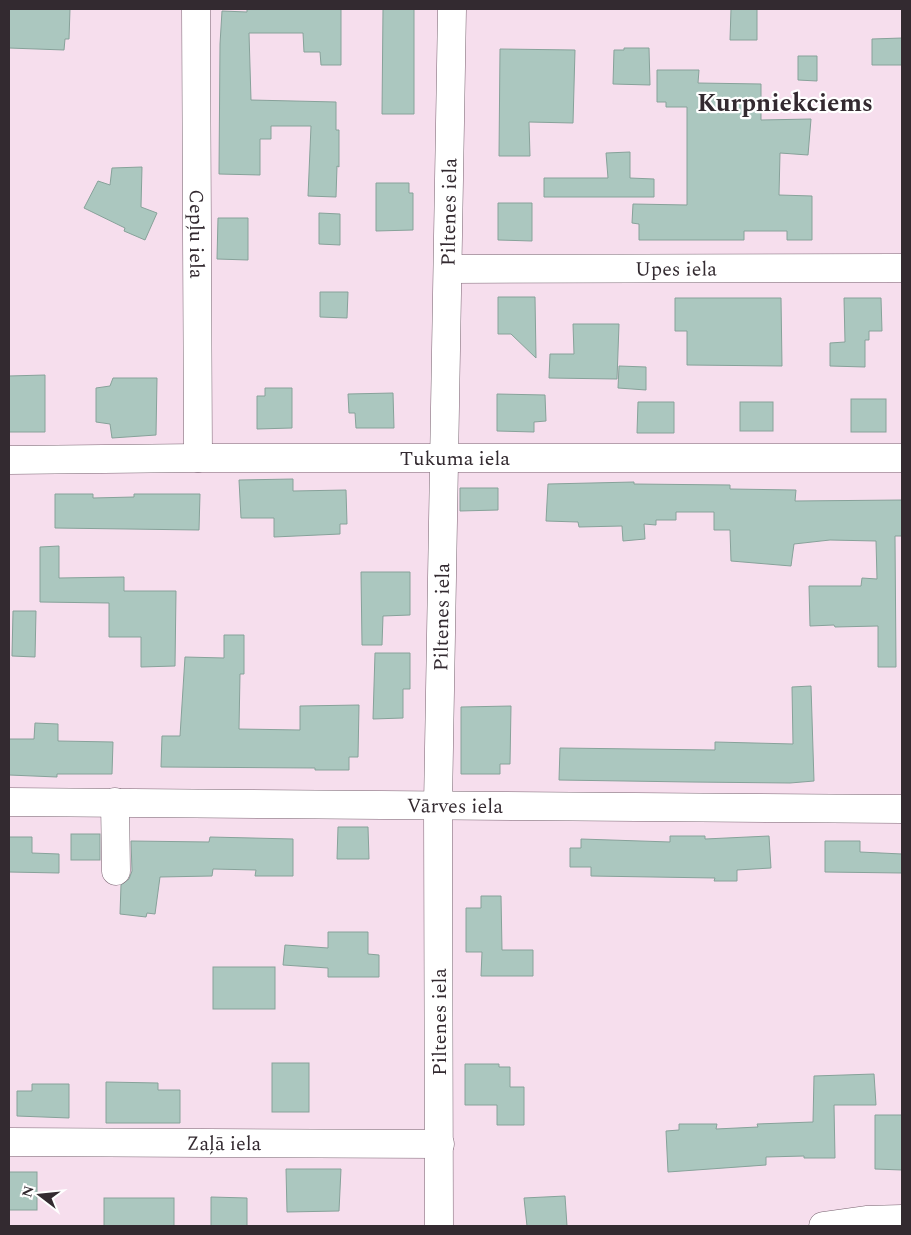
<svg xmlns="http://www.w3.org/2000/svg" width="911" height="1235" font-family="Spectral,serif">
  <rect width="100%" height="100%" fill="#f6deed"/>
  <g fill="#abc7bf" stroke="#87a29a">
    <polygon points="9,9 70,9 69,39 65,39 64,50 9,48"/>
    <polygon points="247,9 341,9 341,65 321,65 320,52 304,52 303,33 249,33 251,100 336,102 336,130 339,130 339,167 337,166 336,197 308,196 311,126 271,126 271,139 260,139 260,175 219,174 220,44 222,11 247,12"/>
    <polygon points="383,9 414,9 414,114 382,114"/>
    <polygon points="731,9 757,9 757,40 730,40"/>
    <polygon points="902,38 902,65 872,65 872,39"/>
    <polygon points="624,48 649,48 650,85 613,84 614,50 624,50"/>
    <polygon points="500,49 575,50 573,123 529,122 530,156 499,156"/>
    <polygon points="798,56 817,56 817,81 798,80"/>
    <polygon points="657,70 699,70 698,83 761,84 761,120 811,119 808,155 780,153 779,195 812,196 812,240 787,240 787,231 744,231 744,240 639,240 639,224 632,223 633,204 687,205 687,107 666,107 666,102 657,102"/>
    <polygon points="630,152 630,178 654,179 654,197 544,197 544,178 608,178 606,153"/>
    <polygon points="142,167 141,207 157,213 145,240 124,231 125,228 84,208 98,181 110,185 112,168"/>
    <polygon points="376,183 409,183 409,193 413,193 413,230 376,231"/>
    <polygon points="498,203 532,203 532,241 498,240"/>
    <polygon points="319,213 340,214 340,245 319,244"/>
    <polygon points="218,218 248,218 248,260 217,259"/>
    <polygon points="320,292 348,292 347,318 320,317"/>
    <polygon points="498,297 535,297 536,358 511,334 498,334"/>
    <polygon points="675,298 781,298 782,366 687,365 687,331 675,331"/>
    <polygon points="844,298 881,298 882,331 869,331 869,340 865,340 865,367 830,366 830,343 845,342"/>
    <polygon points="573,324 619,324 617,379 549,378 550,354 574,354"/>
    <polygon points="619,366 646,367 646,390 618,388"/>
    <polygon points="45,375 45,432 9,432 9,376"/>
    <polygon points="113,378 157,378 156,435 112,438 110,424 96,422 96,388 110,386"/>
    <polygon points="265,388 292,388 292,428 257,429 257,396 265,396"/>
    <polygon points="393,393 394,428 356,428 355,413 349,413 348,394"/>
    <polygon points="497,394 545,395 546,421 534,422 534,432 497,431"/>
    <rect x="851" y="399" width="35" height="33"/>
    <polygon points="638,402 674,402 674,433 637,433"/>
    <rect x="740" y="402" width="33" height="29"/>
    <polygon points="293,479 293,491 346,490 347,524 340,524 340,534 274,537 274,518 241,518 239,480"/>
    <polygon points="634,482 634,484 730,485 730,489 796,490 795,501 902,500 902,536 895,536 896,667 878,667 878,626 835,627 834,625 810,626 809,586 861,586 862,578 877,579 876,541 830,540 794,544 791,566 731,561 730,530 714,530 714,512 676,512 676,520 656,520 656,525 644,524 645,539 623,541 622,526 579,527 578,522 546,521 548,484"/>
    <polygon points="460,488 498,488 498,510 460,511"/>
    <polygon points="55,494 93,494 93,498 134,497 134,494 200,494 199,530 55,528"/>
    <polygon points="59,546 59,578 124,577 124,591 176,591 175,666 141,667 141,637 109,637 109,603 40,602 40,547"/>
    <polygon points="361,572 410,572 410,615 383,616 382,645 362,645"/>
    <polygon points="13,611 36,611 35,657 12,656"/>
    <polygon points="224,635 244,635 244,674 240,674 239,729 300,730 300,706 359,705 358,757 349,757 349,770 315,770 315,768 161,767 162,736 180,736 185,657 224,658"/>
    <polygon points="375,653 410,653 410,689 403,689 403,718 373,719"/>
    <polygon points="811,686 814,781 790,783 690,782 559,780 560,748 715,750 715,742 793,744 792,687"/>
    <polygon points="511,706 510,764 500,764 500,774 461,774 461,707"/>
    <polygon points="35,723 58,724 58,741 113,742 112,774 57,774 57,777 9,775 9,739 34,739"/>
    <polygon points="338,827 368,827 369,859 337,859"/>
    <rect x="71" y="834" width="29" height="26"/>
    <polygon points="670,836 705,836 705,839 769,836 771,868 737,870 737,881 714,881 715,878 591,876 591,867 570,867 570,848 581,848 581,839 670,842"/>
    <polygon points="9,837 32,837 32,853 59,854 59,873 9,872"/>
    <polygon points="210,837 293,839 293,876 255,876 256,870 213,869 212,876 160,877 155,914 147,913 146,917 120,914 121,885 129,879 132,871 131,841 209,842"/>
    <polygon points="825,841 860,841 860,852 902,854 902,873 825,872"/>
    <polygon points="481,896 501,896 502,950 533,950 533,976 481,976 482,952 466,952 466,908 481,908"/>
    <polygon points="328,932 368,932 368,954 379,955 379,977 328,977 328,968 283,965 285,945 328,948"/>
    <rect x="213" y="967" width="62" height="42"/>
    <rect x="272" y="1063" width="37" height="49"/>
    <polygon points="465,1064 499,1064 499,1067 510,1067 510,1087 524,1087 524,1125 497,1125 497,1105 465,1105"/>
    <polygon points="874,1074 876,1105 834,1105 835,1158 804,1158 804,1156 766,1157 766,1165 668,1172 666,1131 679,1130 679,1124 717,1124 716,1129 758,1127 757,1124 813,1122 814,1076"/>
    <polygon points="106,1082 158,1083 158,1090 180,1090 180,1123 106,1123"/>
    <polygon points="32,1084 69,1084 69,1118 17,1116 17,1091 32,1091"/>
    <polygon points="875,1115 902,1115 902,1170 875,1169"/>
    <polygon points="286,1169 341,1169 339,1211 287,1212"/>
    <rect x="9" y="1172" width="28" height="38"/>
    <polygon points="565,1196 567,1226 527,1226 524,1198"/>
    <polygon points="211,1197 247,1198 247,1226 211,1226"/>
    <rect x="104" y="1198" width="70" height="28"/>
  </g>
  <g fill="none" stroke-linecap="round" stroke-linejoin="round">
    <defs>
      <g id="minor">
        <path id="s1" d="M196,9L198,458"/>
        <path id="s2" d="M448,269L902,268"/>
        <path id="s3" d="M9,460L198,458H902"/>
        <path id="s4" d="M9,802L902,809"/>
        <polyline points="115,802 116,871"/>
        <path id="s5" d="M9,1142L440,1144"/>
        <path id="s6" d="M439,1226L438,805L452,9"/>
        <polyline points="823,1226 866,1220 902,1219"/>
      </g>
    </defs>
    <use href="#minor" stroke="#786370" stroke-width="29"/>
    <use href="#minor" stroke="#fff" stroke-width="28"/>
  </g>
  <g text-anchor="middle" stroke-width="4.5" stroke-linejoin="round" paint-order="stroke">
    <g font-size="20" fill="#332a30" stroke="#fff">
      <text dy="7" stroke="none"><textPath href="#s6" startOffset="1014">Piltenes iela</textPath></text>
      <text dy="7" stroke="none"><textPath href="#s1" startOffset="225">Cepļu iela</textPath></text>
      <text dy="7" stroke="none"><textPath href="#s2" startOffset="228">Upes iela</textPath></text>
      <text dy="7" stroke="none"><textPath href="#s3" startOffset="446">Tukuma iela</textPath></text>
      <text dy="7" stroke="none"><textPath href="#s6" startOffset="609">Piltenes iela</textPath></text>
      <text dy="7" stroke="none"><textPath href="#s4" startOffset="446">Vārves iela</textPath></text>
      <text transform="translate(439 1022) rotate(-90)" y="7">Piltenes iela</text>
      <text dy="7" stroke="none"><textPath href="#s5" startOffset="215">Zaļā iela</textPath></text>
    </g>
    <g font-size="25" font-weight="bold" fill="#332a30" stroke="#fff">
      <text x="785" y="111">Kurpniekciems</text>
    </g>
  </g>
  <rect width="911" height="1235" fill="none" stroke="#332a30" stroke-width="20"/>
  <g transform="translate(40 1195) rotate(286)" stroke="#ffffff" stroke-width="4" paint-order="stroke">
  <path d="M0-4L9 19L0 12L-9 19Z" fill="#332a30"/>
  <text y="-8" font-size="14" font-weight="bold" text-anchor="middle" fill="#332a30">N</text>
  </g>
</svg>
